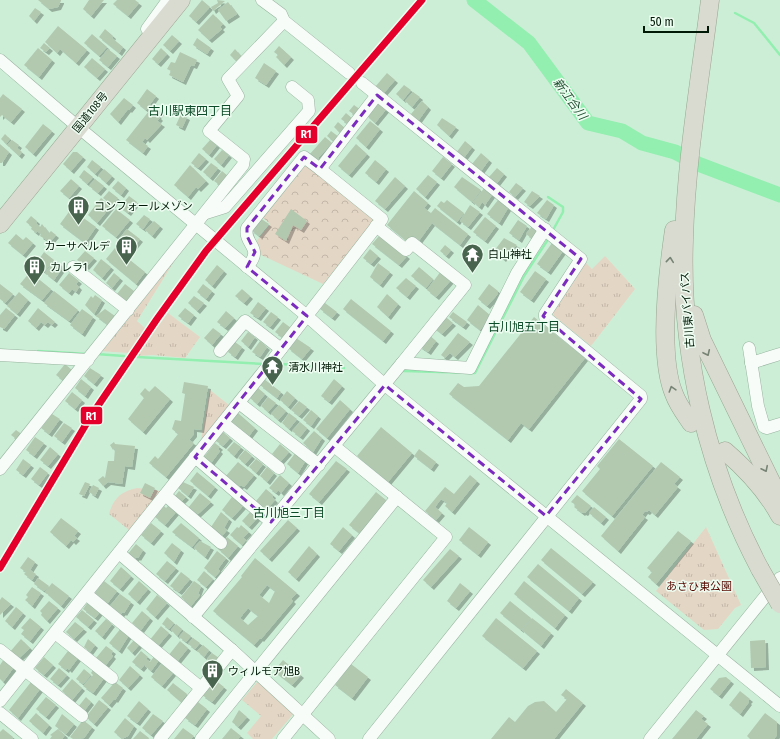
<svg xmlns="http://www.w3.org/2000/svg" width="780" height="739" font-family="'Fira Sans Condensed','Noto Sans JP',sans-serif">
  <defs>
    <pattern id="grass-tufts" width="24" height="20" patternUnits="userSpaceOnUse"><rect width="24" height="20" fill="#e4d6c5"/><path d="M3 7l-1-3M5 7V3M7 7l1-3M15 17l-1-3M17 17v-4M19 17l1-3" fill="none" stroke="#c2b7a8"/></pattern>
    <pattern id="forest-crowns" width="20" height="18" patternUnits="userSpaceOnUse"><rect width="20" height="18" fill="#e4d6c5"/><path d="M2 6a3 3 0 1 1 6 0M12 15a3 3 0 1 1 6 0" fill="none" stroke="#c2b7a8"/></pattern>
    <filter id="shadow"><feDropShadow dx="3" dy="3" stdDeviation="0" flood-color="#0004"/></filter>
  </defs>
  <rect width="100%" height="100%" fill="#cdeed6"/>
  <g fill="url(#grass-tufts)">
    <polygon points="185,244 137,321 146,329 129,353 99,351"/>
    <polygon points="605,256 635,289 591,346 554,316 553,310 585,262 592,269"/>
    <polygon points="168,313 200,337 185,358 153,355 136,356"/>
    <polygon points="210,390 229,405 201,440"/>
    <path d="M137,488L156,490L161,492L129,530L109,514C113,498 122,491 137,488Z"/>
    <polygon points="706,527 741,605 735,608 718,629 704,630 656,591"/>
    <polygon points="258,681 295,712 272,739 253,739 247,733 261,716 242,700"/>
  </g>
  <polygon fill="url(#forest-crowns)" points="307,166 376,221 323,284 259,254 255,243 270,224 262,217 302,167"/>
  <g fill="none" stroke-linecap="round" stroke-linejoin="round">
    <g stroke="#92efb0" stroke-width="2.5">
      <polyline points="735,13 754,23 780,55"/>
      <polyline points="548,197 563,207 563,212 553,230"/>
      <polyline points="38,351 87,354"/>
      <polyline points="96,354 124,356"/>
      <polyline points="137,357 264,364"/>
      <polyline points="281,364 344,368"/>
      <polyline points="404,371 475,373 524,276 547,241"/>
    </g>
    <polyline stroke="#92efb0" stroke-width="15" points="474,0 529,43 588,123 622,131 642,143 675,152 698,164 780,195"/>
  </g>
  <g fill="#b2c9b0" fill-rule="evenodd" filter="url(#shadow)">
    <polygon points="38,0 61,0 61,1 58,7 49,9"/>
    <polygon points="89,0 104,0 91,16 83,9"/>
    <polygon points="117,0 135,0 139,3 128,16 113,4"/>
    <polygon points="202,0 210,7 196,22 189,16"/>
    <polygon points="217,0 225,1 213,11 211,7 218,3"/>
    <polygon points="228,2 237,14 226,21 218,10"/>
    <polygon points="35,8 41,12 34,21 29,16"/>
    <polygon points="213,14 223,24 220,27 222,29 209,40 198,30"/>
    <polygon points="58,26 87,50 76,63 60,49 57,53 45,42"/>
    <polygon points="105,29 113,36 112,38 123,47 119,53 99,37"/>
    <polygon points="92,34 107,47 99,56 84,43"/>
    <polygon points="172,35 179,41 170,51 163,45"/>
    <polygon points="197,38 211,48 207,54 193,45"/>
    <polygon points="44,43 50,48 46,52 40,48"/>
    <polygon points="279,46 291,57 284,65 276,57 278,55 274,52"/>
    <polygon points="38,48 52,60 39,77 24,65"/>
    <polygon points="161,48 167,54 158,64 152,59"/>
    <polygon points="108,49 117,56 108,67 99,60"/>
    <polygon points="235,49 242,57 237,62 230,55"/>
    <polygon points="180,52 197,60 194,66 191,65 183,82 169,75 171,71 167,69 171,62 175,63"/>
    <polygon points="92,58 105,69 97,78 84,67"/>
    <polygon points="264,63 276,71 266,85 255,78"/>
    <polygon points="387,73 395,80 383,94 375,87"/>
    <polygon points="404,85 411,90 403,100 396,94"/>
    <polygon points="147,89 156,96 146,110 137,103"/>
    <polygon points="413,92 420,97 412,107 405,101"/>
    <polygon points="3,94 22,109 11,122 2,115 0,117 0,98"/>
    <polygon points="124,98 133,105 129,110 128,109 118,122 110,114"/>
    <polygon points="378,100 388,107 375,123 366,115"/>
    <polygon points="422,101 428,107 418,121 411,114"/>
    <polygon points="354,105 361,110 356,116 349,111"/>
    <polygon points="154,107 161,112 158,116 160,118 157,121 162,124 147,140 145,138 142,142 148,146 143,153 126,140 149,111 150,112"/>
    <polygon points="346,113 354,120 349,125 341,119"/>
    <polygon points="181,114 187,117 182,128 176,125"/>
    <polygon points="442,118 456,127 449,136 437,125"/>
    <polygon points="370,121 380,129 366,147 356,138"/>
    <polygon points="338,122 346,129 341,134 334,127"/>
    <polygon points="43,124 52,131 33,154 25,147"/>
    <polygon points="331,131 339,137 334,142 327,136"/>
    <polygon points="5,134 10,139 6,144 1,139"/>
    <polygon points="325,137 332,143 318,158 319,159 317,161 309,155"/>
    <polygon points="12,140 19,145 17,148 22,152 19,156 7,145"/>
    <polygon points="210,140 217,145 209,155 202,149"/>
    <polygon points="465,141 472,147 463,159 456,153"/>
    <polygon points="0,144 9,152 2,163 0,163"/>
    <polygon points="356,144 367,154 349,175 338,166"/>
    <polygon points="222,150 229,155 221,165 214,159"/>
    <polygon points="73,152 77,152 83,157 71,171 63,164"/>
    <polygon points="199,153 206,159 198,168 191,163"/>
    <polygon points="481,153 489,160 481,171 472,164"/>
    <polygon points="443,157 452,164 441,178 432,171"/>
    <polygon points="92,160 101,167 95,174 87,167"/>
    <polygon points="375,160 386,169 376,182 365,173"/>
    <polygon points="211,163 218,168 210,178 203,172"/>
    <polygon points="190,165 206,181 198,189 196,187 188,197 174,185"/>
    <polygon points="497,168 504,174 497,183 489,177"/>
    <polygon points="104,169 112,176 106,183 98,176"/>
    <polygon points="84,170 93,177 87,184 79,177"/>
    <polygon points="222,171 229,177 221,186 214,181"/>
    <polygon points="428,175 437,182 425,197 416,189"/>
    <polygon points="395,177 405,186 385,209 375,201"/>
    <polygon points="462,177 481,190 472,202 454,187"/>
    <polygon points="71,179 79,186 69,198 60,191"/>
    <polygon points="95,179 104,186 98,193 89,186"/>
    <polygon points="118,181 126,188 121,195 112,188"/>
    <polygon points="516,183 523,188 515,197 509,192"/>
    <polygon points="486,186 494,192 485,205 482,202 479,207 473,202"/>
    <polygon points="109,191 118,198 112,205 103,198"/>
    <polygon points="414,191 428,203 424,208 431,213 435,208 468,234 460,245 432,223 418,242 412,237 408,242 387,225"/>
    <polygon points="532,191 540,196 530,206 524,202"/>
    <polygon points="129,196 137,202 128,213 120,207"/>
    <polygon points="101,198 111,206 97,223 88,215"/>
    <polygon points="447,200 464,213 457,222 437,206 441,201 444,203"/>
    <polygon points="498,200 508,208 499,223 487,214"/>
    <polygon points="547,200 554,205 546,219 537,213"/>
    <polygon points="470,205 480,212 468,227 460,221"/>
    <polygon points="71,209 96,227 85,243 60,224"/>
    <polygon points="116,209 130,220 116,237 102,226"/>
    <polygon points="291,209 307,221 301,230 293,225 286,241 275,234"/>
    <polygon points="144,215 150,219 143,229 136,224"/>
    <polygon points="31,216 37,221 36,223 40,227 42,224 49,233 51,231 56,235 50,242 40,236 41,234 37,231 36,233 31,229 32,227 26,222"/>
    <polygon points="485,217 496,226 485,241 473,232"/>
    <polygon points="260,218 269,224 259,236 251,230"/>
    <polygon points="518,220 527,226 519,240 509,233"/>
    <polygon points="154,221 160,226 152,236 145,230"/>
    <polygon points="533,225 542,231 535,241 526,234"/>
    <polygon points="127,229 140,239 132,249 119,239"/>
    <polygon points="16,234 23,240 26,237 33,243 23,255 8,243"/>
    <polygon points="380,235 407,256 399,265 372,244"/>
    <polygon points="504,238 517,245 513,249 511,248 503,259 494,251"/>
    <polygon points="552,243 563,251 548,272 537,264"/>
    <polygon points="445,245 451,250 446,256 440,251"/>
    <polygon points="115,248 145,272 136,284 106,259"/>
    <polygon points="370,249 378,256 371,264 363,258"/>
    <polygon points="85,251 94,258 86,267 77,260"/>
    <polygon points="44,252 54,260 44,272 35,265"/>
    <polygon points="101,259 111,267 102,278 93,270"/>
    <polygon points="55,260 63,267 54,280 45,273"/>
    <polygon points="378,263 390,272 380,285 370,277"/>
    <polygon points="217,265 224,271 212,286 205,280"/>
    <polygon points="419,267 433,279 426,288 411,276"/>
    <polygon points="441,271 452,279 436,297 427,290"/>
    <polygon points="535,271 546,279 531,300 520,292"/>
    <polygon points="30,272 51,289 42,300 20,284"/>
    <polygon points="69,273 79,281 76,284 79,287 76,292 72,289 69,293 59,285"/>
    <polygon points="114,273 120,278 112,288 106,283"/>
    <polygon points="406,278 416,286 407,297 396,288"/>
    <polygon points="0,284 13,294 5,303 0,299"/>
    <polygon points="125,284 134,291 126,301 117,294"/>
    <polygon points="203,284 212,291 206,299 197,292"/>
    <polygon points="489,284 498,291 497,295 487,306 478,299"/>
    <polygon points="242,289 250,296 244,303 235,296"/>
    <polygon points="54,291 78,310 69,321 44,303"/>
    <polygon points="19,292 28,300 17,314 7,306"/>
    <polygon points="387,294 398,304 388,317 377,307"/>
    <polygon points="95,295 102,300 94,314 85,305 91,296 93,298"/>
    <polygon points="194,296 204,303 197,311 188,303"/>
    <polygon points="351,299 391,331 383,341 343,309"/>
    <polygon points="258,302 266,308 258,318 250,313"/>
    <polygon points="325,303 337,312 332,318 320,309"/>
    <polygon points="478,305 491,316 480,330 467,320"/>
    <polygon points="6,308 15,315 4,329 0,327 0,315"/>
    <polygon points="38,308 55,322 52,325 48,322 45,325 41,322 36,328 28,321"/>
    <polygon points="185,308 194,315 188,323 178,316"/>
    <polygon points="82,309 93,317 82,334 70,325"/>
    <polygon points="105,309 115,316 108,325 96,316"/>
    <polygon points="226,311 234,318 225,328 217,322"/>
    <polygon points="271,312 278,317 270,327 263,322"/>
    <polygon points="453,312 467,322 463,327 449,317"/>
    <polygon points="442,314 453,323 442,334 433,327"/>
    <polygon points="534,317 585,358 529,429 521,423 508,440 449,394 458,383 464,387 479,386"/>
    <polygon points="283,322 291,328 283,338 275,332"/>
    <polygon points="213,328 221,334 212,345 204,338"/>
    <polygon points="248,332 255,337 248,347 241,341"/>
    <polygon points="458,333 470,342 455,357 450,353 445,358 441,355"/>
    <polygon points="428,334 436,341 428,352 419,346"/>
    <polygon points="296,338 311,348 302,359 288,348"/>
    <polygon points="260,341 267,347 260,357 252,352"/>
    <polygon points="235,342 242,347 235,357 228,352"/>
    <polygon points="65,364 73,371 65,382 56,375"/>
    <polygon points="90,368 101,375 94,384 84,376"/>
    <polygon points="81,379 91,387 85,396 75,388"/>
    <polygon points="264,379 281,392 277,398 260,385"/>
    <polygon points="334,379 342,386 329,402 321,396"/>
    <polygon points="184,382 208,386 201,430 194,429 194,434 189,440 194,443 166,477 149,463 155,456 158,459 178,434 172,429 175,420 181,421 185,394 182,393"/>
    <polygon points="155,386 170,399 143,432 128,419 144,398 140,394 145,388 149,392"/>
    <polygon points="258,388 265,394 257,404 250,398"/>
    <polygon points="287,391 295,398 288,407 280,400"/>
    <polygon points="72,392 82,400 75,409 65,401"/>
    <polygon points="268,397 276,403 268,412 261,406"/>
    <polygon points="340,400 350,409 327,438 316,429"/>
    <polygon points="299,401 307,407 299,416 291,410"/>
    <polygon points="279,405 286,411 278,420 271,414"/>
    <polygon points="311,410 318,416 311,426 303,420"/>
    <polygon points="238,413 255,428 249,436 231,422"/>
    <polygon points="289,413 297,419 289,429 282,423"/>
    <polygon points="52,414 60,419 49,434 41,428"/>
    <polygon points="300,422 307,428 300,437 292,431"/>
    <polygon points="64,423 72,428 62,442 54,436"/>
    <polygon points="381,427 412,453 388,482 357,456"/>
    <polygon points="16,430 23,435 19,441 11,435"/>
    <polygon points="314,431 322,438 313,452 303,443"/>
    <polygon points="223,432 230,438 223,446 216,441"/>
    <polygon points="35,437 44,443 34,456 26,450"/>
    <polygon points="619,439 653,466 612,516 582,491 600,469 597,466"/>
    <polygon points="114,442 115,444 135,446 132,467 125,466 122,484 108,482 103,486 98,480 103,476 105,478 108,461 114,461 115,448 113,450 110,445"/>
    <polygon points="234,442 241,447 234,456 227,450"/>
    <polygon points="215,443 220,447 218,449 220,451 211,463 204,457"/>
    <polygon points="280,444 289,452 280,462 272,457 274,455 272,454"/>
    <polygon points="50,447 58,454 48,466 40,460"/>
    <polygon points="419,449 436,462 431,469 414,456"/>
    <polygon points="245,450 252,456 245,464 238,458"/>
    <polygon points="296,452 306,460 298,473 287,464"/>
    <polygon points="23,459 31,465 23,475 16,470"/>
    <polygon points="256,459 263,464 256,473 249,467"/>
    <polygon points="336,461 347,469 319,502 309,494"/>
    <polygon points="238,462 254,475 244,487 241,485 238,488 225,477"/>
    <polygon points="661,462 680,477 674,484 678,487 655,515 649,510 647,512 645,511 642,515 645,517 618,551 601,536"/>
    <polygon points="40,467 48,473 39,485 31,479"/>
    <polygon points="267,467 274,473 267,482 260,476"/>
    <polygon points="197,472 215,487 208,496 190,481"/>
    <polygon points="280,475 289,483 281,493 278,490 276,493 269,488"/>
    <polygon points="470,475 477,481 452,512 445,506 447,503 441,499 435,507 442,513 436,520 425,511 445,487 454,494"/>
    <polygon points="85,482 90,484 84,496 79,494"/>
    <polygon points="183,482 194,487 188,496 178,488"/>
    <polygon points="145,483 155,488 150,498 140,493"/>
    <polygon points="93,485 99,488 95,496 89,492"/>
    <polygon points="266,489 273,495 272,497 275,500 266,510 256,501"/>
    <polygon points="179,491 186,497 182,501 175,496"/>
    <polygon points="376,492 386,500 359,533 349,525"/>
    <polygon points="200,493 211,502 197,515 188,508"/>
    <polygon points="577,495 591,506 585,513 583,512 582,513 574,507 576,505 571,502"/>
    <polygon points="232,497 243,506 232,518 222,510"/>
    <polygon points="164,506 166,508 168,506 176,512 165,525 155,517"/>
    <polygon points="594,507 606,517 601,523 589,513"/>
    <polygon points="251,511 258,517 249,527 242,521"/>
    <polygon points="221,512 229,519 224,528 227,530 222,536 211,527"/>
    <polygon points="61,518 78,531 74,536 77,538 73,542 71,540 66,546 50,532"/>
    <polygon points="288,520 297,528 269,559 260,551"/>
    <polygon points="151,523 161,531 151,543 141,535"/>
    <polygon points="181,523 199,538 192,547 172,532"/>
    <polygon points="241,525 249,532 243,538 246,540 242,545 230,535 237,527 239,528"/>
    <polygon points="343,527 352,535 339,551 330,544"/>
    <polygon points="469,527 488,542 478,555 459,540"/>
    <polygon points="678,531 691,541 656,584 648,577 652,572 647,568"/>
    <polygon points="227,537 238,546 228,558 218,549"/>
    <polygon points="200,541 211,547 205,557 194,548"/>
    <polygon points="172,543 181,550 174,562 164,553"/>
    <polygon points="136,544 143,550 138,558 137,557 134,560 127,555"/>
    <polygon points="309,546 317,554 296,579 288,572"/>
    <polygon points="551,548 593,582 582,594 541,560"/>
    <polygon points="450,549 459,556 431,587 423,580"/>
    <polygon points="217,551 226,558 218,569 220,571 215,577 204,568"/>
    <polygon points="28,557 35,562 30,570 36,574 32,580 24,574 26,572 20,568"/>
    <path d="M255,558L297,593L291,599L293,601L261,639L260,638L254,645L213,611L242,577L241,576ZM267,585L275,591L269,603L259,595ZM248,608L258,616L248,625L240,618Z"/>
    <polygon points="167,561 176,568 165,581 156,574"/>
    <polygon points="538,564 579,598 569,611 527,577"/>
    <polygon points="121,567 131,576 120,589 110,581"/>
    <polygon points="204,571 213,579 206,587 197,580"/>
    <polygon points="181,572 190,579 179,592 170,586"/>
    <polygon points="38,578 49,586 44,591 34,584"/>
    <polygon points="104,581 117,591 107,604 94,594"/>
    <polygon points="139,581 148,589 137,602 128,594"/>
    <polygon points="194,581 201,586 198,594 200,595 191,606 181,597"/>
    <polygon points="524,581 565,615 555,628 514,594"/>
    <polygon points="52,583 69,596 61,606 45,592"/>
    <polygon points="460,583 470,591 456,608 447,601"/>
    <polygon points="32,587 41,593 32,606 25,600 28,597 26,595"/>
    <polygon points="120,594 131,602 124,613 123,612 119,616 109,607"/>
    <polygon points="157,595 167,603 155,617 146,609"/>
    <polygon points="2,597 11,604 0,615 0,600"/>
    <polygon points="49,601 58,608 47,621 41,615 42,613 40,611"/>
    <polygon points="510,601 531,618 521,630 500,613"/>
    <polygon points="88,602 100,612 95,618 83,609"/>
    <polygon points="16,607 23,613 12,627 5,621"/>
    <polygon points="82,610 94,620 88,627 76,617"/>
    <polygon points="142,611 150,618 141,630 132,623"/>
    <polygon points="167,617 174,623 169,629 162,624"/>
    <polygon points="30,618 41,627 30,641 21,634 24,630 21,628"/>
    <polygon points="496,618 537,651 523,668 482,636"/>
    <polygon points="532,618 551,633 541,646 522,630"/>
    <polygon points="106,619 112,624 102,637 95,631"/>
    <polygon points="75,622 84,629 74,639 66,632"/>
    <polygon points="176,624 182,629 177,636 171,630"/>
    <polygon points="161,626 169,633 157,647 149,641"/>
    <polygon points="121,628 129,635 119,651 109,643"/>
    <polygon points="184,631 191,636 186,642 179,637"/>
    <polygon points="193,638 200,643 195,649 188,644"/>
    <polygon points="21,639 30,648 17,660 9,653"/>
    <polygon points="88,639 95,645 90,652 84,647"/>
    <polygon points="134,640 139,645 132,653 127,648"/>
    <polygon points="765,640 766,667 751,668 750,641"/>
    <polygon points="180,641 188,648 176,663 168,656"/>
    <polygon points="203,645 209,650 204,657 197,651"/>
    <polygon points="106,646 113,651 111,654 113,656 105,666 96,658"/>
    <polygon points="68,651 78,658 69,670 67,668 66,670 58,664"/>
    <polygon points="141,651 148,657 146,659 150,662 155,655 160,659 151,671 145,666 146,663 141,669 132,662"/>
    <polygon points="212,653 219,658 214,664 207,659"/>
    <polygon points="44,657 53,665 44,675 35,668"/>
    <polygon points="4,659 14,667 3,682 0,679 0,665"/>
    <polygon points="283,660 301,675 292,685 274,671"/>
    <polygon points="162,663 173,673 162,686 151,677"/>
    <polygon points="351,664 368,677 352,698 335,685"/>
    <polygon points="130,666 140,675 128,688 119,680"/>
    <polygon points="59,668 67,675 58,685 50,679"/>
    <polygon points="94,668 105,677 93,693 83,686 93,675 91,673"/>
    <polygon points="84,669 91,675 83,684 76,679"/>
    <polygon points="726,677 731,681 719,696 710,689 719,678"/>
    <polygon points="72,679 82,688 72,700 62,691"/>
    <polygon points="215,680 224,687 212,702 202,695"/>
    <polygon points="31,682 40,689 18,718 9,710"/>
    <polygon points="115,682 123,688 115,700 114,699 109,705 101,698"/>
    <polygon points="173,683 187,694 181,702 167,690"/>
    <polygon points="566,689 583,703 554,739 491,739 509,717 515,722 528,706 535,702 544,701 556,712 567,699 561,695"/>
    <polygon points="740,691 750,699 748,701 749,702 740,714 729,705"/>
    <polygon points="46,697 56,705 46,717 36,709"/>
    <polygon points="86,697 91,702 84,711 78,707"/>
    <polygon points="99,700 108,707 94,724 86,717"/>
    <polygon points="139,701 148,709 137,723 127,716"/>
    <polygon points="198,702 207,709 195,725 185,718"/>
    <polygon points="239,710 247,717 238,727 232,722"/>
    <polygon points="696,710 704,716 701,719 708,724 696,739 672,739"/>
    <polygon points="36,713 49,725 43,733 29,721"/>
    <polygon points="765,713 777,722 777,735 774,739 750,739 747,736"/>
    <polygon points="62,714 74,724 66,734 55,726"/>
    <polygon points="153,714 163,721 151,735 142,728"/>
    <polygon points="125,718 134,726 128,736 122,739 114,732"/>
    <polygon points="83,720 92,727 84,738 73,739 70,737"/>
    <polygon points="183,728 194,736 191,739 174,739"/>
    <polygon points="231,728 241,736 238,739 222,739"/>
    <polygon points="3,729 13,737 12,739 0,739 0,732"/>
    <polygon points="58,729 65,735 62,739 50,739 52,736 50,735"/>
    <polygon points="140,731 149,738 148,739 133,739"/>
  </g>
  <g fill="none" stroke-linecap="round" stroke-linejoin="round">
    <polyline stroke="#aeceb7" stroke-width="12" stroke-dasharray="12 6" stroke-linecap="butt" points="349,73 362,83"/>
    <defs>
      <g id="minor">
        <polyline points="262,0 281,14 284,21"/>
        <polyline points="147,29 168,0"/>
        <polyline points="0,60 78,127 307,316 385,385 780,706"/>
        <polyline points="362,83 377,95"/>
        <polyline points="206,213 225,207 309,111 308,100 292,87"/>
        <polyline points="376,226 406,250 412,243 465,285 402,363"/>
        <polyline points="73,267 128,310"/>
        <path d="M247,267C265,247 243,245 247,228L304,157L320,169L377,95L581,259L545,314V317L641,396V399L369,739"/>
        <polyline points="749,348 758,406 764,427 767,428 780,424"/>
        <polyline points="220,351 245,321 281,349"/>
        <polyline points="0,355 88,360"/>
        <polyline points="751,363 780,354"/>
        <polyline points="239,403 319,465"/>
        <polyline points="223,423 279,468"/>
        <polyline points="195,457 271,522"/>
        <polyline points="0,469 243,165 244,159 209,131 238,96 228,79 284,21 349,73"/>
        <polyline points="165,495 221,543"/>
        <polyline points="119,553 232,650 329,739"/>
        <polyline points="86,594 201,688"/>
        <polyline points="193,617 402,363 470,368 517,273 545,229"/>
        <polyline points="55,633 112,678"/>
        <polyline points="0,650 82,716"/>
        <polyline points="0,701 268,366 382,219 320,169"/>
        <polyline points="0,713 32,739"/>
        <polyline points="160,739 232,650"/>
        <polyline points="201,739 397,497"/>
        <polyline points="283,739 446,537 334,446"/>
        <polyline points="650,739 780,578"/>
      </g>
      <g id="highway">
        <path d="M710,0C700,80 686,160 684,240C680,354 707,469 760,569"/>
        <polyline points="0,224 181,0"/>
        <path d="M674,230C668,271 658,356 674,394C678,405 685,414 691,423"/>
        <polyline points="694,315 702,340 780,500"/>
        <path d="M725,451C747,470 766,490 780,516"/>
      </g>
    </defs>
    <use href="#minor" stroke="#96b39f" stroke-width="13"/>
    <use href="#highway" stroke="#98a591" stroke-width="19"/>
    <use href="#minor" stroke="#f8fcf9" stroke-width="12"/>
    <use href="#highway" stroke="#d9dbd0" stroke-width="18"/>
    <defs>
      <polyline id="highway-bridge" points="760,569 780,604"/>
    </defs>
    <use href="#highway-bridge" stroke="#98a591" stroke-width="19" stroke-linecap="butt"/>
    <use href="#highway-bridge" stroke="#d9dbd0" stroke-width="18"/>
    <defs>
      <polyline id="rail-1" points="0,568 91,416 157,319 206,251 422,0"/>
    </defs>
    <use href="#rail-1" stroke="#eefdf1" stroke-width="10"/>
    <use href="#rail-1" stroke="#e4002b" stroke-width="7"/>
  </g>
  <defs><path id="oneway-chevron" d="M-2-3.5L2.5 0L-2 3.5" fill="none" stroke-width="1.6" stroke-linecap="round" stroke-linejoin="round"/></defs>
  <g stroke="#778475">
    <use href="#oneway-chevron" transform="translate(670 260) rotate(-84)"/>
    <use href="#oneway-chevron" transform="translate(707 353) rotate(65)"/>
    <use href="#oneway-chevron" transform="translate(672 389) rotate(-107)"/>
    <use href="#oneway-chevron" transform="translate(765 469) rotate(64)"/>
  </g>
  <path fill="none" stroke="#7b2cbf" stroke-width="3" stroke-dasharray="8 5" stroke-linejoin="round" d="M377,95L581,259L543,316L641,399L546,516L385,385L271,522L195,457L307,316L247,267L255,252L247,236V228L304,157L320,169Z"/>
  <defs>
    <symbol id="building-pin" viewBox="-11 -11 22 30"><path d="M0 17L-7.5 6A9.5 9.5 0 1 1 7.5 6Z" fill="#48644f" stroke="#eefdf1"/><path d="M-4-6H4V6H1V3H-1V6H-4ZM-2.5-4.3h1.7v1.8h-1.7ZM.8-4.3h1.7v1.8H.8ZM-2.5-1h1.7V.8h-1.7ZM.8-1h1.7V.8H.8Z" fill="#fff"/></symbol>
    <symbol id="temple-pin" viewBox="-11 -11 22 30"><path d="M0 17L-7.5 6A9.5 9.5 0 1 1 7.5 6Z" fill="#48644f" stroke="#eefdf1"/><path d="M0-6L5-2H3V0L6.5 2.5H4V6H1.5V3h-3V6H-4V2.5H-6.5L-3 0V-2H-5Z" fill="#fff"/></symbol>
  </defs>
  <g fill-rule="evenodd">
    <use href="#building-pin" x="66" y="194" width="25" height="34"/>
    <use href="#building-pin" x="114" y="234" width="25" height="34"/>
    <use href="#temple-pin" x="460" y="242" width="25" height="34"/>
    <use href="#building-pin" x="22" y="254" width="25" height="34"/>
    <use href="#temple-pin" x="260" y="354" width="25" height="34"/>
    <use href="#building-pin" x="200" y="658" width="25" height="34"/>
  </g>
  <g text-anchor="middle" stroke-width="3" stroke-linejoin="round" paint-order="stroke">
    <g font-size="11" fill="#001906" stroke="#eefdf1">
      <text transform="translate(90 112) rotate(-51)" y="4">国道108号</text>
      <text transform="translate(687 310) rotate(-94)" y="4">古川東バイパス</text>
    </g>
    <g font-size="11" fill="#001906" stroke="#eefdf1" text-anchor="start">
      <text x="94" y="210">コンフォールメゾン</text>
      <text x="110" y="250" text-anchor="end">カーサベルデ</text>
      <text x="488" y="258">白山神社</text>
      <text x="50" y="271">カレラ1</text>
      <text x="288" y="371">清水川神社</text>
      <text x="228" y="675">ウィルモア旭B</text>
    </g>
    <g font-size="11" fill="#560800" stroke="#eefdf1">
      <text x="699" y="590">あさひ東公園</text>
    </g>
    <g font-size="12" font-style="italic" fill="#215132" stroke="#eefdf1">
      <text transform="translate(570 99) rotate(54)" y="4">新江合川</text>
    </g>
    <g font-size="12" fill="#0c4b27" stroke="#eefdf1">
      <text x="190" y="115">古川駅東四丁目</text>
      <text x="524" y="331">古川旭五丁目</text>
      <text x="289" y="517">古川旭三丁目</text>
    </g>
  </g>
  <g stroke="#eefdf1" stroke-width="1.5">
    <rect x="295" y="125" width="23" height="19" rx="4" fill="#e4002b"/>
    <rect x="80" y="406" width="23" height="19" rx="4" fill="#e4002b"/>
  </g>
  <g font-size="11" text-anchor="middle" font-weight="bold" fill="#fff">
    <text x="306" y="138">R1</text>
    <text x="91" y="420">R1</text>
  </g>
  <path d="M644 26v6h64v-6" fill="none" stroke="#001906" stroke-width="2"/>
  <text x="650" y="26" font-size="12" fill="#001906" stroke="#eefdf1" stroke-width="3" paint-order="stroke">50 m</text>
</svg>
